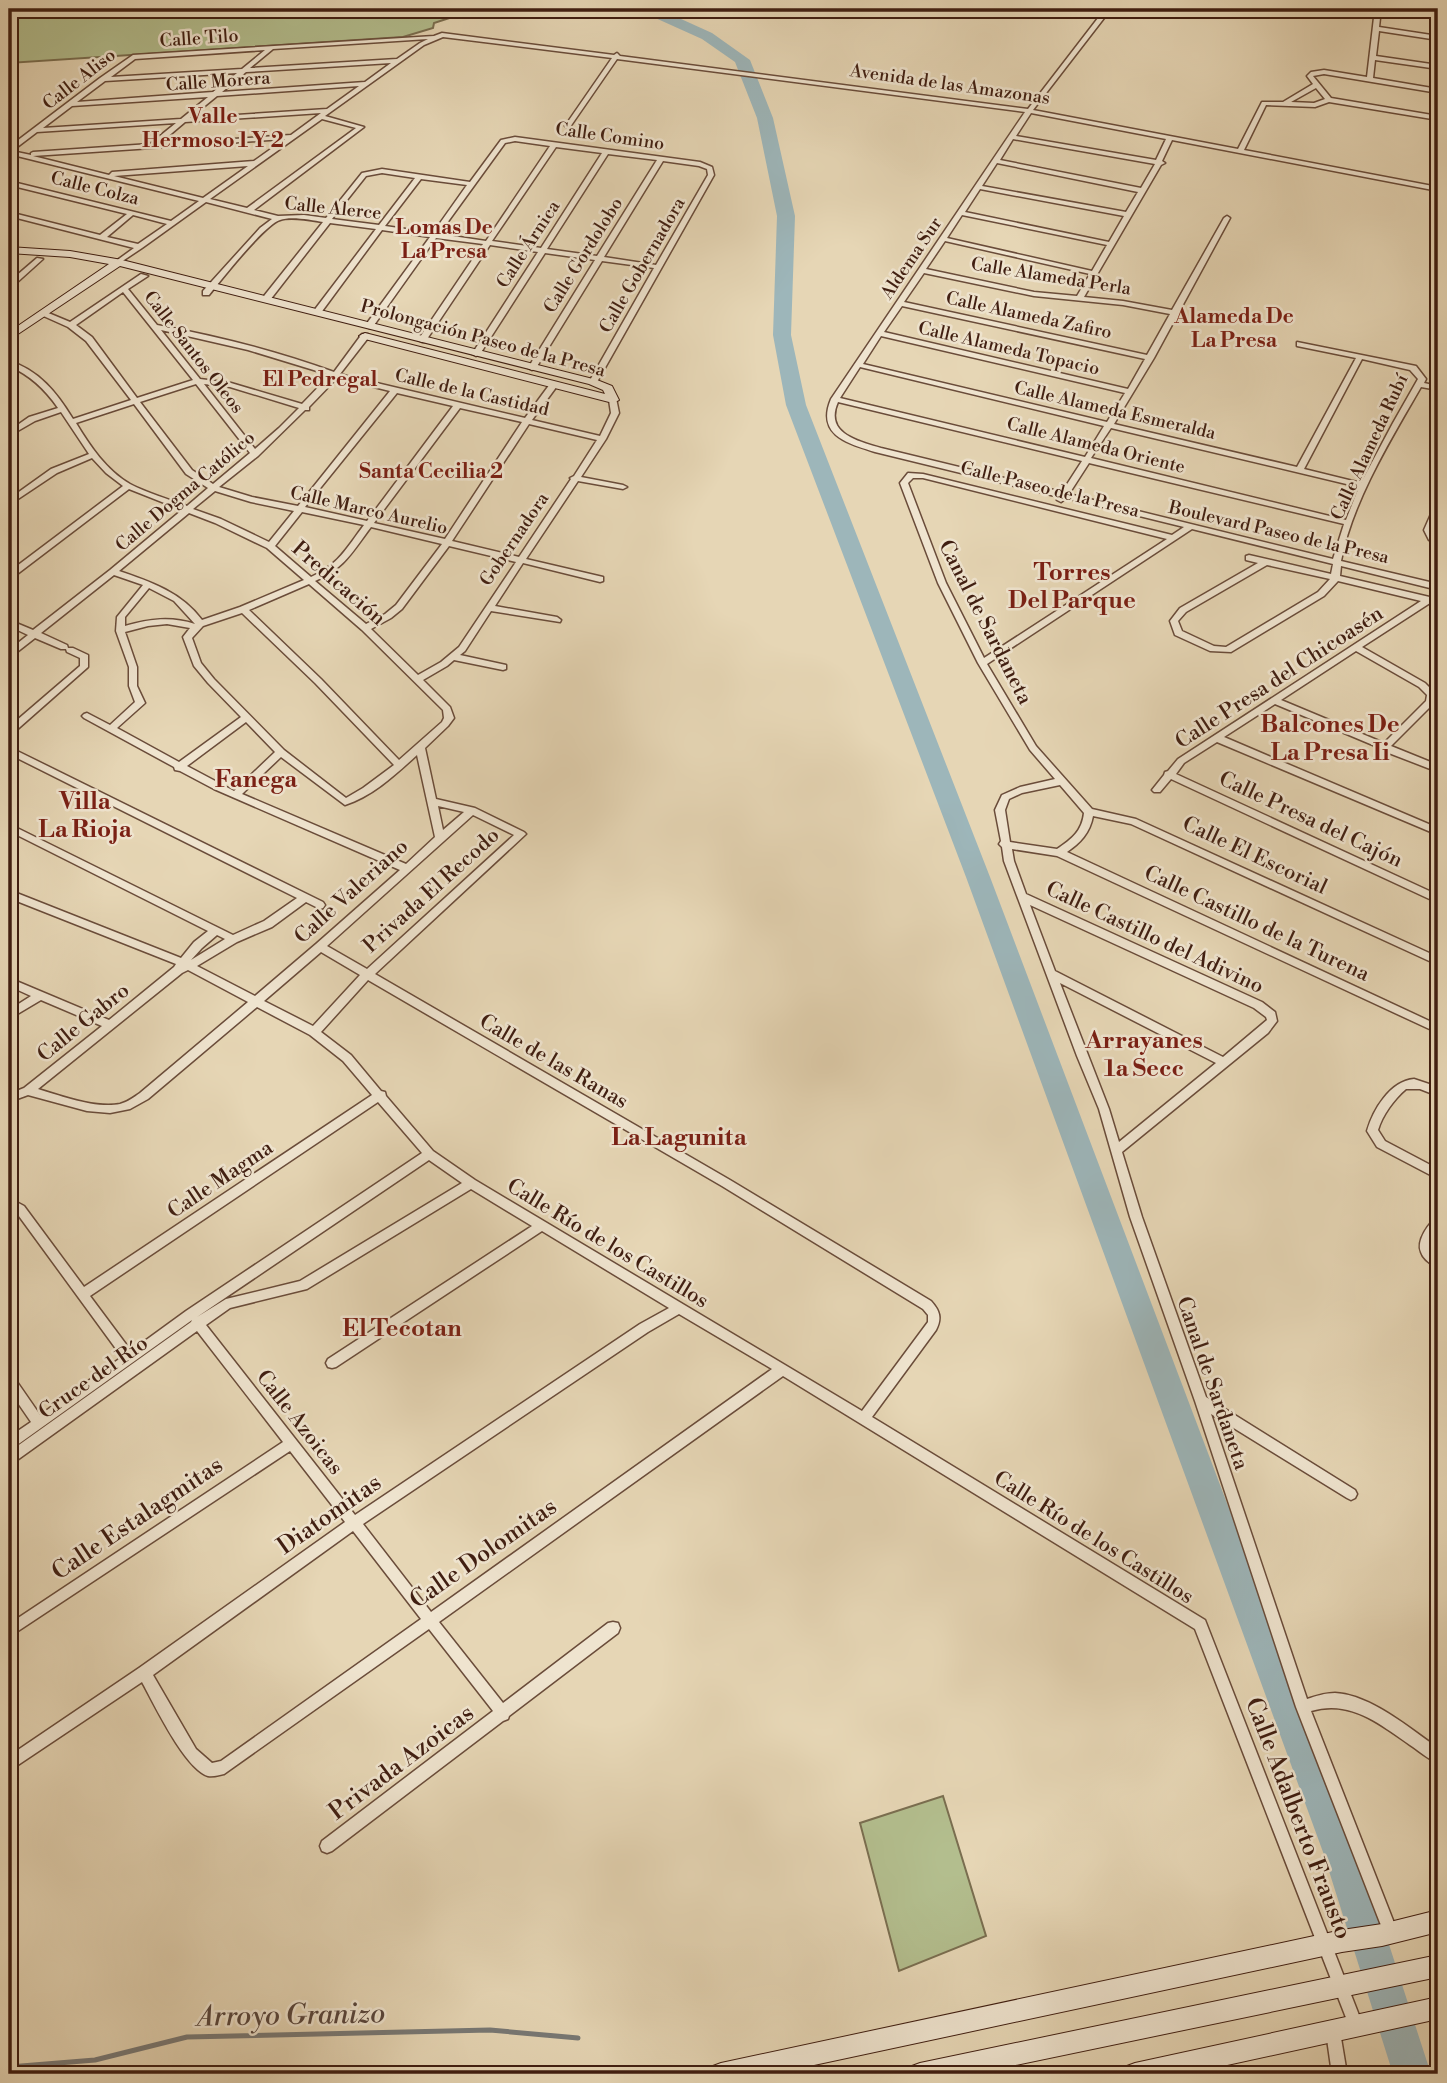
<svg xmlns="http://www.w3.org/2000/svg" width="1447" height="2083" font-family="'Libre Bodoni',serif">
  <rect width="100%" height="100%" fill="#e6d6b5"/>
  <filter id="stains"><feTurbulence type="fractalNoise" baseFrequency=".00286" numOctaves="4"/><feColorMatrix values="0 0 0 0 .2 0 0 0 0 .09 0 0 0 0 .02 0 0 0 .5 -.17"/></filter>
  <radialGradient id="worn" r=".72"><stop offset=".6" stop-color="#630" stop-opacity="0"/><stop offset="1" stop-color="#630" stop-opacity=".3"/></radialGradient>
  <g fill="#b3be8e" stroke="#7a6e50" stroke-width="2">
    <polygon points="9,9 477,9 434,23 433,28 403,37 9,63"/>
    <polygon points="943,1796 986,1936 899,1971 860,1823"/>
  </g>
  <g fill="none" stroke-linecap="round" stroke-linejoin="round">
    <polyline stroke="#787976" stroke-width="5" points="9,2067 95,2060 187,2037 490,2030 578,2038"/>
    <polygon fill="#9db6ba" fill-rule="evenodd" points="640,9 659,9 712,33 750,60 773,118 795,216 791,335 806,405 990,877 1359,1852 1431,2074 1393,2074 1323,1852 966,877 786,405 773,335 777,216 757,118 735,62 702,39 642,12"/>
    <defs>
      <g id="street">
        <path d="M1105,9H1111L1033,110L1238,149L1262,102H1283L1313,84L1307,76L1311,72L1324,70L1367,77L1375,9H1381L1379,27L1438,36V40L1379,31L1376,56L1438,65V69L1375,60L1373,78L1438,89V93L1324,74L1313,76L1331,98L1438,116V120L1329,102L1315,107L1266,105L1244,150L1438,187V191L1172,140L1162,161L1165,163L1161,165L1084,297L1123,301L1172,310L1224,218L1227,216L1230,218L1154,358L1114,424L1297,467L1356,358L1297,346V342L1416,366L1426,379L1424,383L1438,386V390L1421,387C1391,439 1352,502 1341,561L1438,584V590L1341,566L1340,576L1438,599V605L1430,603L1362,647L1425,683L1436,694L1433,704L1391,746L1438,765V772L1381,750L1380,748L1275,704L1224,737L1438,828V835L1217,742L1184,763L1176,774L1438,895V903L1171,779L1160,792H1154L1152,790L1164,775L1165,772L1168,771L1178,759L1421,601L1338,581L1324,596L1231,652L1210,651L1175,635L1170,621L1180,608L1258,563L1246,560V556L1249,555L1331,574L1333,564L1192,529L987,664L1036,746L1092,809L1136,819L1438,957V965L1131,824L1093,816C1090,833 1080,843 1067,852L1438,1025V1033L1057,856L1012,849L1014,861L1026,894L1262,1002L1275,1012L1277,1021L1268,1033L1122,1152L1142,1217L1206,1397L1355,1490L1357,1494L1355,1498L1351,1500L1347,1498L1211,1414L1307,1699C1316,1696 1325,1693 1335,1693C1371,1695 1409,1728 1438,1748V1763C1428,1759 1419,1751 1410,1745C1380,1724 1350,1699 1311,1711L1398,1933L1396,1938L1391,1940L1386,1938L1384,1933L1296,1707L1195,1401L1130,1217L1099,1109L1077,1056L1004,861L1002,847L999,844L1001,841L995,810L1002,795L1020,787L1055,779L1030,750L978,663L938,583L900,483L908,473L923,474L1172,535L1184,527L1066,498L1061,502L1057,500L1059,497L875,452C847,443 816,435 831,399L1025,112L617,59L570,127L568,128L565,126L612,58L443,37L424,45L325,116L364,127L254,210L278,216L304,215L326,218L362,173L382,169L470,182L501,140L515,137L700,162L712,167L714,175L597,382L593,384L589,382L654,268L602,261L536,368L532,370L528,368L595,260L545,253L480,354L476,356L472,354L538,252L490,245L425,342H422L418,340L483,244L436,238L372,328H369L365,326L430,237L382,230L320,314H317L313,312L376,229L330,223L270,300H264V296L323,222C311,220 291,216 280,220C264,225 222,279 209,295H203V291L260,228L272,219L206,202L142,248L118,264L116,263V261L134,248L9,216V212L100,235L127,214L9,185V181L171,221L199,201L9,154V147L100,78L133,55L434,36L442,33L614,55L617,53L620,56L1028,109ZM428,39L420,43L397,59L250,68L273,49ZM265,50L242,69L111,77L135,59ZM391,63L365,82L222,92L246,72ZM237,73L213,92L77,102L105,81ZM359,86L327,109L190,118L217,96ZM1316,88L1325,99L1314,103L1291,102ZM208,97L181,119L43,128L72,106ZM321,113L291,135L159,144L185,122ZM1031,113L1166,139L1156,160L1016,136ZM322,119L356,128L247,208L210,199ZM176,123L150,144L33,152L31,153V155L12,151L37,132ZM285,139L254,161L112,172L109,175L33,156ZM1013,139L1155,164L1141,188L1000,160ZM515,141L550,146L486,241L439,234L505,143ZM556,147L602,153L541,248L492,241ZM608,154L657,160L597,256L547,249ZM663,161L699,166L707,169L708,175L656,265L604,257ZM997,163L1138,192L1126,212L982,186ZM248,166L203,198L114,176ZM382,173L415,178L379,225L332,219L366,176ZM421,179L467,185L433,233L385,226ZM980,189L1124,216L1109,242L965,212ZM133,215L167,224L138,244L107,237ZM962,215L1107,245L1092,271L947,238ZM945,241L1090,274L1077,296L1034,292L926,269ZM924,273L1034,296L1123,305L1170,314L1147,355L904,302ZM902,306L1145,359L1128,389L884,332ZM881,336L1125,393L1107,422L863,364ZM1362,359L1410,370L1418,379L1393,423L1361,483L1304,469ZM860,367L1104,426L1085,457L840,398ZM838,402L1082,461L1062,492L881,448C857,441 824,433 838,402ZM1111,428L1359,487L1346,520L1091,458ZM1089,463L1344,524L1333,559L1069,494ZM913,478H923L1167,539L984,658L946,583L908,483ZM1267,565L1330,579L1318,592L1226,647L1214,646L1182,631L1178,621L1186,612ZM1356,651L1419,687L1427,695L1426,701L1384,743L1281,700ZM1060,785L1084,813C1082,831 1072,839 1057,849L1010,842L1005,810L1009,799L1022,793ZM1030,905L1254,1008L1266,1017L1267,1020L1223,1057L1055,971ZM1060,983L1216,1063L1119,1142L1109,1109Z"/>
        <polygon points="1406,9 1438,11 1438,15 1409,11"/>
        <polygon points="37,258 43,259 12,287 9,287 9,282"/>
        <path d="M141,274L148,276L128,289L157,325C217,336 276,351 334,372L362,334H368V338L340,374L347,376L525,418L550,384H553L557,386L532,420L600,436L611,413L609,400L616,398L619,413L606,439L581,477L623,485L627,487L623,489L578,481L526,559L603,577V581L600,582L523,563L495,606L557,617L561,620L560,622L491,611L465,651L460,655L506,665V669L503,670L454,660L447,666L423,680L450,707L454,718L448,726L425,748L436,799L475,808L524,832L526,834L375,974L730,1180L931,1301C940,1311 942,1318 936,1330L872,1417L1205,1620L1364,2028L1362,2033L1357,2035L1352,2033L1350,2028L1195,1629L783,1376L439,1622L503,1703L608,1623L613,1622L618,1623L620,1628L618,1633L509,1716L508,1719L503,1721L332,1851L327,1853L322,1851L320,1846L322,1841L493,1711L429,1629L224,1774C219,1775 213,1777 208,1776C185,1769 154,1704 142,1682L9,1771V1756L139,1668L345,1522L290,1451L9,1637V1624L283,1442L197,1331L13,1463L9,1465V1452L191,1322L192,1320L13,1448L9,1450V1437L31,1422L9,1390V1375L13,1376L40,1415L122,1357L16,1212L9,1208V1198L24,1206L84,1287L372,1095L343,1061L310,1035L257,1007L148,1099L130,1109L110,1113L87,1111L28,1095L9,1102V1094L24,1088L102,1026L41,1000L9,1019V1010L31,996L9,986V978L109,1020L174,967L176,964L9,898V890L181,958L194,942L208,931L9,831V824L233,935L264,921L297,898L9,754V747L323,902L325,905L323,908L320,909L306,902L272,927L237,942L197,966L255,996L316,944L400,870L214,789L180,771L175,770L174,767L84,718L82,716L84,714L87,713L110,725L135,702L129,686V667L116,631L117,617L143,585L114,575L41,633L67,645L68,648H73L88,655V667L12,734L9,735V727L80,666V658L67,652L66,649H61L35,638L12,656L9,657V650L28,635L9,626V620L33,630L110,570L182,510L129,489L12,578L9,579V572L123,486L106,473L92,458L57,473L9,505V499L51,469L89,454L61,412L35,421L9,436V431L29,417L58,408C45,389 30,375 9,366V361C39,370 57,393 73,419L131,400L86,341L68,327L39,314L46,312L70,322ZM123,292L193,380L137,398L92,337L76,325ZM161,330L248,350L330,375L302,404L231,383L200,379ZM337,378L390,391L298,506L252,497L219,487L258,456L305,410H309V407ZM196,384L250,453L213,484L192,470L140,402ZM204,384L230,387L299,408L279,428L255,449ZM397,393L453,406L367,521L305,507ZM134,404L186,474L208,488L187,506C168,499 147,493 130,484C106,470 90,446 76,423ZM460,408L522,422L445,539L374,523ZM529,424L597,440L574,476L570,478L571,479L519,557L452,541ZM215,491L251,502L294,511L269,542L221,519L193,509ZM302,512L364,525C346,549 339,564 311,577L275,546ZM189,513L215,523L267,548L304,580L240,607L202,620C181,592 151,582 119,571ZM371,527L442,544L396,605L385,614L366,624L315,581C345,568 352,552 371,527ZM449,546L516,562L459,647L441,662L418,675L371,629L391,618L402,609ZM309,584L362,630L443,710L444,718L442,722L399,760L321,679L249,610ZM149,588L174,601L195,624C171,616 149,619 125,626V617ZM242,613L315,683L394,765L363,788L346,798L284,750L214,679L201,663L192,638L203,626ZM167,624L190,628L183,637L194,666L208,683L241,717L179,762L117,728L145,703L137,686V667L125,632L148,626ZM246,722L275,752L234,791L187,766ZM417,755L435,837L406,864L242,794L281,757L345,805C373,796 396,774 417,755ZM438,806L464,812L443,830ZM473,815L514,835L367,969L327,946ZM217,935L225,939L191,960L202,948ZM321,952L360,975L313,1026L264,1001ZM188,970L248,1002L140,1093C134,1097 128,1102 120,1104C96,1109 61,1096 38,1089L182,973ZM368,980L722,1186L923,1309L928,1315V1322L862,1411L475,1180L433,1151L386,1096L385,1092L381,1091L351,1055L321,1032ZM378,1102L422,1153L186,1311L131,1351L90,1296ZM429,1160L462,1183L300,1281L226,1299L197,1317ZM471,1189L532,1226L328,1359L326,1363L328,1367L332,1368L336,1367L542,1231L669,1308L640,1324L355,1515L206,1325L230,1308L307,1289ZM679,1314L772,1369L431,1612L363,1524L648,1332ZM353,1531L421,1619L221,1761L212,1763L196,1749L153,1675Z"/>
        <polygon points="1435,505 1438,505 1438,516 1432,530 1438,538 1438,545 1429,540 1424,530"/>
        <path d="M1414,1079L1438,1087V1096L1420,1089H1406C1394,1099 1382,1116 1378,1130L1385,1141L1438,1169V1179L1377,1147L1367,1131C1373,1110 1390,1081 1414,1079Z"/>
        <path d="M1438,1217C1438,1221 1439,1227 1438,1231C1435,1238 1432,1241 1432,1249L1438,1256V1268C1432,1265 1423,1259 1421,1252C1416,1241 1429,1222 1438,1217Z"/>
        <polygon points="1333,2025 1338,2027 1340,2032 1347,2074 1332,2074 1326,2032 1328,2027"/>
      </g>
      <g id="secondary">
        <polygon points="9,247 70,251 122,260 597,380 612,386 619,400 613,403 361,338 359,336 365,333 605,394 603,390 589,384 120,266 9,340 9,332 109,264 70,257 9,253"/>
        <polygon points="1438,1910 1438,1932 1382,1946 1342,1952 772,2074 710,2074 713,2066 721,2063 1342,1930 1382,1924"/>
        <polygon points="1438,1955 1438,1977 973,2074 909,2074 912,2066 920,2063"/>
        <polygon points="1438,1997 1438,2019 1186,2074 1124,2074 1127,2066 1135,2063"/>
      </g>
    </defs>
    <use href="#street" stroke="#6a4c3a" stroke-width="3"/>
    <use href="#secondary" stroke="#401e11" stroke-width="2"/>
    <use href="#street" fill="#efe4cf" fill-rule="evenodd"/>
    <use href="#secondary" fill="#efe4cf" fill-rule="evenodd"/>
  </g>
  <g text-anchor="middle" stroke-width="5" stroke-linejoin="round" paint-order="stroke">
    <g font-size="18" fill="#401e11" stroke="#efe4cf">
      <text transform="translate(199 38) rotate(-4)" y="6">Calle Tilo</text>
      <text transform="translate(79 79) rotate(-38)" y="6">Calle Aliso</text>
      <text transform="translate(218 81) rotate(-4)" y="6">Calle Morera</text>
      <text transform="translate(950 84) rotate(8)" y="6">Avenida de las Amazonas</text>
      <text transform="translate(610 136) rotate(8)" y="6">Calle Comino</text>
      <text transform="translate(95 188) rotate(14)" y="6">Calle Colza</text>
      <text transform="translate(333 208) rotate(6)" y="6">Calle Alerce</text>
      <text transform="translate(528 244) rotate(-57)" y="6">Calle Árnica</text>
      <text transform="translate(583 255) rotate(-58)" y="6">Calle Gordolobo</text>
      <text transform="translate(911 258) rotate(-56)" y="6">Aldema Sur</text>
      <text transform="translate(642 265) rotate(-60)" y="6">Calle Gobernadora</text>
      <text transform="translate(1051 276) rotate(9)" y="6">Calle Alameda Perla</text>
      <text transform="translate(1029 315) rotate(12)" y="6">Calle Alameda Zafiro</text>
      <text transform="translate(483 338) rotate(15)" y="6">Prolongación Paseo de la Presa</text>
      <text transform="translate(1009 348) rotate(13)" y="6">Calle Alameda Topacio</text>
      <text transform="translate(194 352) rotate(52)" y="6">Calle Santos Oleos</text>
      <text transform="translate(472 392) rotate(13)" y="6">Calle de la Castidad</text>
      <text transform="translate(1115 410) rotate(13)" y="6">Calle Alameda Esmeralda</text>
      <text transform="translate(1096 445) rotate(14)" y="6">Calle Alameda Oriente</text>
      <text transform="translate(1369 447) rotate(-65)" y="6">Calle Alameda Rubí</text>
      <text transform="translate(1050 489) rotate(14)" y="6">Calle Paseo de la Presa</text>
      <text transform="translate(185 491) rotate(-40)" y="6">Calle Dogma Católico</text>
      <text transform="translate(369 510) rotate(13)" y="6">Calle Marco Aurelio</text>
      <text transform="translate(1279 532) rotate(13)" y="6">Boulevard Paseo de la Presa</text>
      <text transform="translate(514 539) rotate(-56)" y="6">Gobernadora</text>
    </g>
    <g font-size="21" font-weight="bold" fill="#7a1f14" stroke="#efe4cf">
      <text x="213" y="123">Valle<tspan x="213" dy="24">Hermoso 1 Y 2</tspan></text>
      <text x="444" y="234">Lomas De<tspan x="444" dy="24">La Presa</tspan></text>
      <text x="1234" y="323">Alameda De<tspan x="1234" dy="24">La Presa</tspan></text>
      <text x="320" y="386">El Pedregal</text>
      <text x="431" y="478">Santa Cecilia 2</text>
    </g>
    <g font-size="21" fill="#401e11" stroke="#efe4cf">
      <text transform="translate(339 583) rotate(41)" y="7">Predicación</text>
      <text transform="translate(986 622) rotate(63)" y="7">Canal de Sardaneta</text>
      <text transform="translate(1279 677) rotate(-33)" y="7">Calle Presa del Chicoasén</text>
      <text transform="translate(1311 819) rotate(25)" y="7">Calle Presa del Cajón</text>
      <text transform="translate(1255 855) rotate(25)" y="7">Calle El Escorial</text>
      <text transform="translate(431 890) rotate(-42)" y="7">Privada El Recodo</text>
      <text transform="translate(351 891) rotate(-42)" y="7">Calle Valeriano</text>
      <text transform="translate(1257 923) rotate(25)" y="7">Calle Castillo de la Turena</text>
      <text transform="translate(1155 937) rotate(25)" y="7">Calle Castillo del Adivino</text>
      <text transform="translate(83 1022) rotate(-39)" y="7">Calle Gabro</text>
      <text transform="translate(554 1061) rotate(30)" y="7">Calle de las Ranas</text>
      <text transform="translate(220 1179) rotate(-34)" y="7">Calle Magma</text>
      <text transform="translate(608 1243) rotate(31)" y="7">Calle Río de los Castillos</text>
      <text transform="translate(93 1377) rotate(-35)" y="7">Cruce del Río</text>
      <text transform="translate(1213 1383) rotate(71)" y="7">Canal de Sardaneta</text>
      <text transform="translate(300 1422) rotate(52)" y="7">Calle Azoicas</text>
      <text transform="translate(1094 1537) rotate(32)" y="7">Calle Río de los Castillos</text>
    </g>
    <g font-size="24" font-weight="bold" fill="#7a1f14" stroke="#efe4cf">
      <text x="1072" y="580">Torres<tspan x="1072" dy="28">Del Parque</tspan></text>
      <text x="1330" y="732">Balcones De<tspan x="1330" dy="28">La Presa Ii</tspan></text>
      <text x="256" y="787">Fanega</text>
      <text x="85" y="809">Villa<tspan x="85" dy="28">La Rioja</tspan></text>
      <text x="1144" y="1048">Arrayanes<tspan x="1144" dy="28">1a Secc</tspan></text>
      <text x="679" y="1145">La Lagunita</text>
      <text x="402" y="1336">El Tecotan</text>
    </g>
    <g font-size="24" fill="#401e11" stroke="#efe4cf">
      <text transform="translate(329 1514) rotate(-35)" y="8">Diatomitas</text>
      <text transform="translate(137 1518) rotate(-34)" y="8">Calle Estalagmitas</text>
      <text transform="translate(483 1553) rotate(-35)" y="8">Calle Dolomitas</text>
      <text transform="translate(401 1762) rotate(-37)" y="8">Privada Azoicas</text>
      <text transform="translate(1299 1818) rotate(69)" y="8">Calle Adalberto Frausto</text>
    </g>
    <g font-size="28" font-style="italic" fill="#57443b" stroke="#efe4cf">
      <text transform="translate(291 2014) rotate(-1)" y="10">Arroyo Granizo</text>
    </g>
  </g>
  <rect width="1447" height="2083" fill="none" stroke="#e6d6b5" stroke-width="35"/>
  <rect x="10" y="10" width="1426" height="2062" fill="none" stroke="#401e11" stroke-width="3.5"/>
  <rect x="18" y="18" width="1412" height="2048" fill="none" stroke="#401e11" stroke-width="2"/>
  <rect width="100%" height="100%" filter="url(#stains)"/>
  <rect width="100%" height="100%" fill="url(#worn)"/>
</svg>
